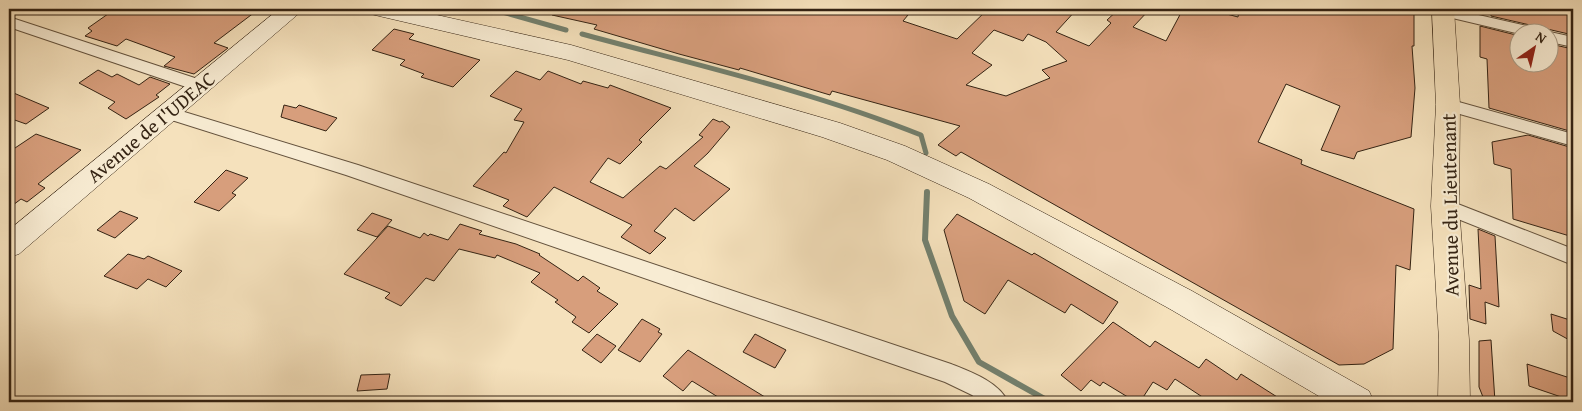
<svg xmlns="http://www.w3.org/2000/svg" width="1582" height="411" font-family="'Gentium Book Plus',serif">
  <rect width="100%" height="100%" fill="#f5e1bc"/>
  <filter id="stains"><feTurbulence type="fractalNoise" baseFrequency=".004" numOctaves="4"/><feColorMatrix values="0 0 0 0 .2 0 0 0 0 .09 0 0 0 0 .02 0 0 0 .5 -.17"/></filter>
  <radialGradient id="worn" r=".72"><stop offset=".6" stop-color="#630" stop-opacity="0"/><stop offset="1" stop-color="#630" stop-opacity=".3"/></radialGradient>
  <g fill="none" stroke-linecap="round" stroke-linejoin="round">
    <g stroke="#73806e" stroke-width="5">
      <polyline points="492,9 566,30"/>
      <path d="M582,34C696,65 811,91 921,135L926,153"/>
    </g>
    <polyline stroke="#73806e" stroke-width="6" points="927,192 925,240 952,316 979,362 1050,402"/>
  </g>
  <g fill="#d79e7c" stroke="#342313" fill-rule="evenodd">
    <polygon points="115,9 259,9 214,43 228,48 194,74 164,66 175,57 126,39 117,46 85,36 92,31 88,28"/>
    <path d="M553,9H701L711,12L713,9H881L908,15L903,21L957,39L988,9H1077L1056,32L1089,46L1111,23L1107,20L1119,9H1150L1133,27L1166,41L1183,9H1208L1238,17L1239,9H1405L1414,11V46H1412L1415,88L1411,137L1357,152L1354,159L1321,150L1340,106L1286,84L1258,142L1302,160L1301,164L1414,209L1410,270L1396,265L1393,349L1364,364L1339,365L961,152L956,156L938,145L960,126L832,91L830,95L740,68L739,70L679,54L594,29L597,25L552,15ZM994,30L1023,41L1028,34L1046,42L1067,61L1042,70L1050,78L1006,96L966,85L992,65L972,53Z"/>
    <polygon points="1491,9 1573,9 1573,35 1491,16"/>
    <polygon points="1480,26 1520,36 1520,62 1550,62 1550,44 1573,49 1573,132 1489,108 1487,59 1480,57"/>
    <polygon points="394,29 414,34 409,39 480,60 453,87 421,77 424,74 400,65 405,60 372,50"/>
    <polygon points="98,70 112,77 117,74 139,85 150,77 170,84 156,95 159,97 126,119 108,108 115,102 79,83"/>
    <polygon points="516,71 540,80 548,71 581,84 583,81 608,88 610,85 671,108 639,140 642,142 620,164 608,158 590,182 623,198 660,166 666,169 703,137 699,135 713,119 720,122 722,121 730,127 708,153 694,166 730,189 694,221 675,208 654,231 666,238 650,254 621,237 632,225 554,187 527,217 503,206 509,200 473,186 504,152 506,153 524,122 514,120 522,109 490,96"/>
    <polygon points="9,91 49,108 26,124 9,118"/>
    <polygon points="284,105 296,108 299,105 337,118 326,131 281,117"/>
    <polygon points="36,134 81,150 38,184 45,188 27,202 21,199 9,208 9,152"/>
    <polygon points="1528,135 1573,148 1573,198 1570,197 1573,237 1513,219 1511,169 1494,164 1492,142"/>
    <polygon points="226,170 248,178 232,193 236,195 219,211 194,202"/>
    <polygon points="120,211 138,218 115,238 97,230"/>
    <polygon points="372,213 392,220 377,237 357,230"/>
    <polygon points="957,214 1032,255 1034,253 1118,302 1103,324 1071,304 1065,313 1008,280 985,314 964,301 944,230"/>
    <polygon points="460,224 482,231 479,234 516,244 540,254 539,255 578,281 583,276 600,288 597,291 618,304 589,333 572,322 576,317 555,302 558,300 531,282 540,273 497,255 495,258 459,249 434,281 426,278 401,306 385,298 390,293 344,274 388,226 420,238 424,233 428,236 430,234 448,240"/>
    <polygon points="1478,229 1495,236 1499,307 1485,302 1486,324 1470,319 1469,285 1481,289"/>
    <polygon points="128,254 144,259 148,256 182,271 166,287 148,279 137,289 104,276"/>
    <polygon points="1551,314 1573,321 1573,342 1553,331"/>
    <polygon points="642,319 660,329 658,332 662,334 640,362 618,350"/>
    <polygon points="1113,322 1150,347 1155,341 1199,368 1206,359 1237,380 1241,374 1285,402 1210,402 1175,379 1167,390 1153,382 1140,402 1136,402 1103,382 1100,386 1091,380 1081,391 1061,375"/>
    <polygon points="597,334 616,346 601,363 582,350"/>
    <polygon points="755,334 786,350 775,368 743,352"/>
    <polygon points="1491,340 1495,402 1485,402 1479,387 1479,341"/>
    <polygon points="688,350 773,402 726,402 692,381 683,391 663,376"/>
    <polygon points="1527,364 1573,379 1573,401 1529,386"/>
    <polygon points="390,374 387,389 357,391 361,375"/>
  </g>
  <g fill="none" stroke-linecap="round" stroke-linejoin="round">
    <defs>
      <g id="minor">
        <polygon points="1424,9 1452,9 1532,27 1538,28 1540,32 1520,34 1427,12"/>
        <polygon points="9,17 207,82 209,86 207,90 195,90 9,27"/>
        <polygon points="1547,32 1550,32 1573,37 1573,47 1550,42 1550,32"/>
        <polygon points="1448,99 1573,134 1573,146 1442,109 1439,105 1442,101"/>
        <path d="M168,107L358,165L951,364C971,372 999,382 1008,402H981L972,395L945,382L346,175L162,117L159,113L162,109Z"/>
        <polygon points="1445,199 1573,249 1573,265 1438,211 1436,206 1438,201"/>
      </g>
      <g id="secondary">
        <polygon points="279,9 304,9 19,254 9,257 9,230"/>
        <polygon points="368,9 410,9 571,45 840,123 905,146 989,184 1192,291 1369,391 1374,402 1329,402 1170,309 969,198 887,160 822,137 568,60 379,16 371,14"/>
      </g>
      <polygon id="primary" points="1432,9 1454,9 1460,105 1459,206 1469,340 1470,402 1438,402 1439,340 1431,206 1436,105"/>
    </defs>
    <use href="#minor" stroke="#64523d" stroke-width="2"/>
    <use href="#secondary" stroke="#342313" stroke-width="1"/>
    <use href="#primary" stroke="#342313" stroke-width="1"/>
    <use href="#minor" fill="#f8ecd3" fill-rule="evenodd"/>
    <use href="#secondary" fill="#f8ecd3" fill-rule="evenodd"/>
    <use href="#primary" fill="#f5e1bc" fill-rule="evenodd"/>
  </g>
  <g text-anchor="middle" stroke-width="4.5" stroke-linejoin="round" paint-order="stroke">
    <g font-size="20" fill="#342313" stroke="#f8ecd3">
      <text transform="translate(151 127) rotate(-40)" y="7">Avenue de I'UDEAC</text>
      <text transform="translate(1450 205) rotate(-91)" y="7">Avenue du Lieutenant</text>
    </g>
  </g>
  <rect width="1582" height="411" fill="none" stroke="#f5e1bc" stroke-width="30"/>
  <rect x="10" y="10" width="1562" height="391" fill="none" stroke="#342313" stroke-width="2.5"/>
  <rect x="15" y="15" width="1552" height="381" fill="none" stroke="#342313"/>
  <g transform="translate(1534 48) rotate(34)"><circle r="24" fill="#f8ecd3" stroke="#aa9c86"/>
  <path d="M0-4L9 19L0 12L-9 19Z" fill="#8f2418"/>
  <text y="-8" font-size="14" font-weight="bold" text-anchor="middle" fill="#342313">N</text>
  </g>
  <rect width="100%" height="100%" filter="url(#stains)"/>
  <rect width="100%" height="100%" fill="url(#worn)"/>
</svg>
